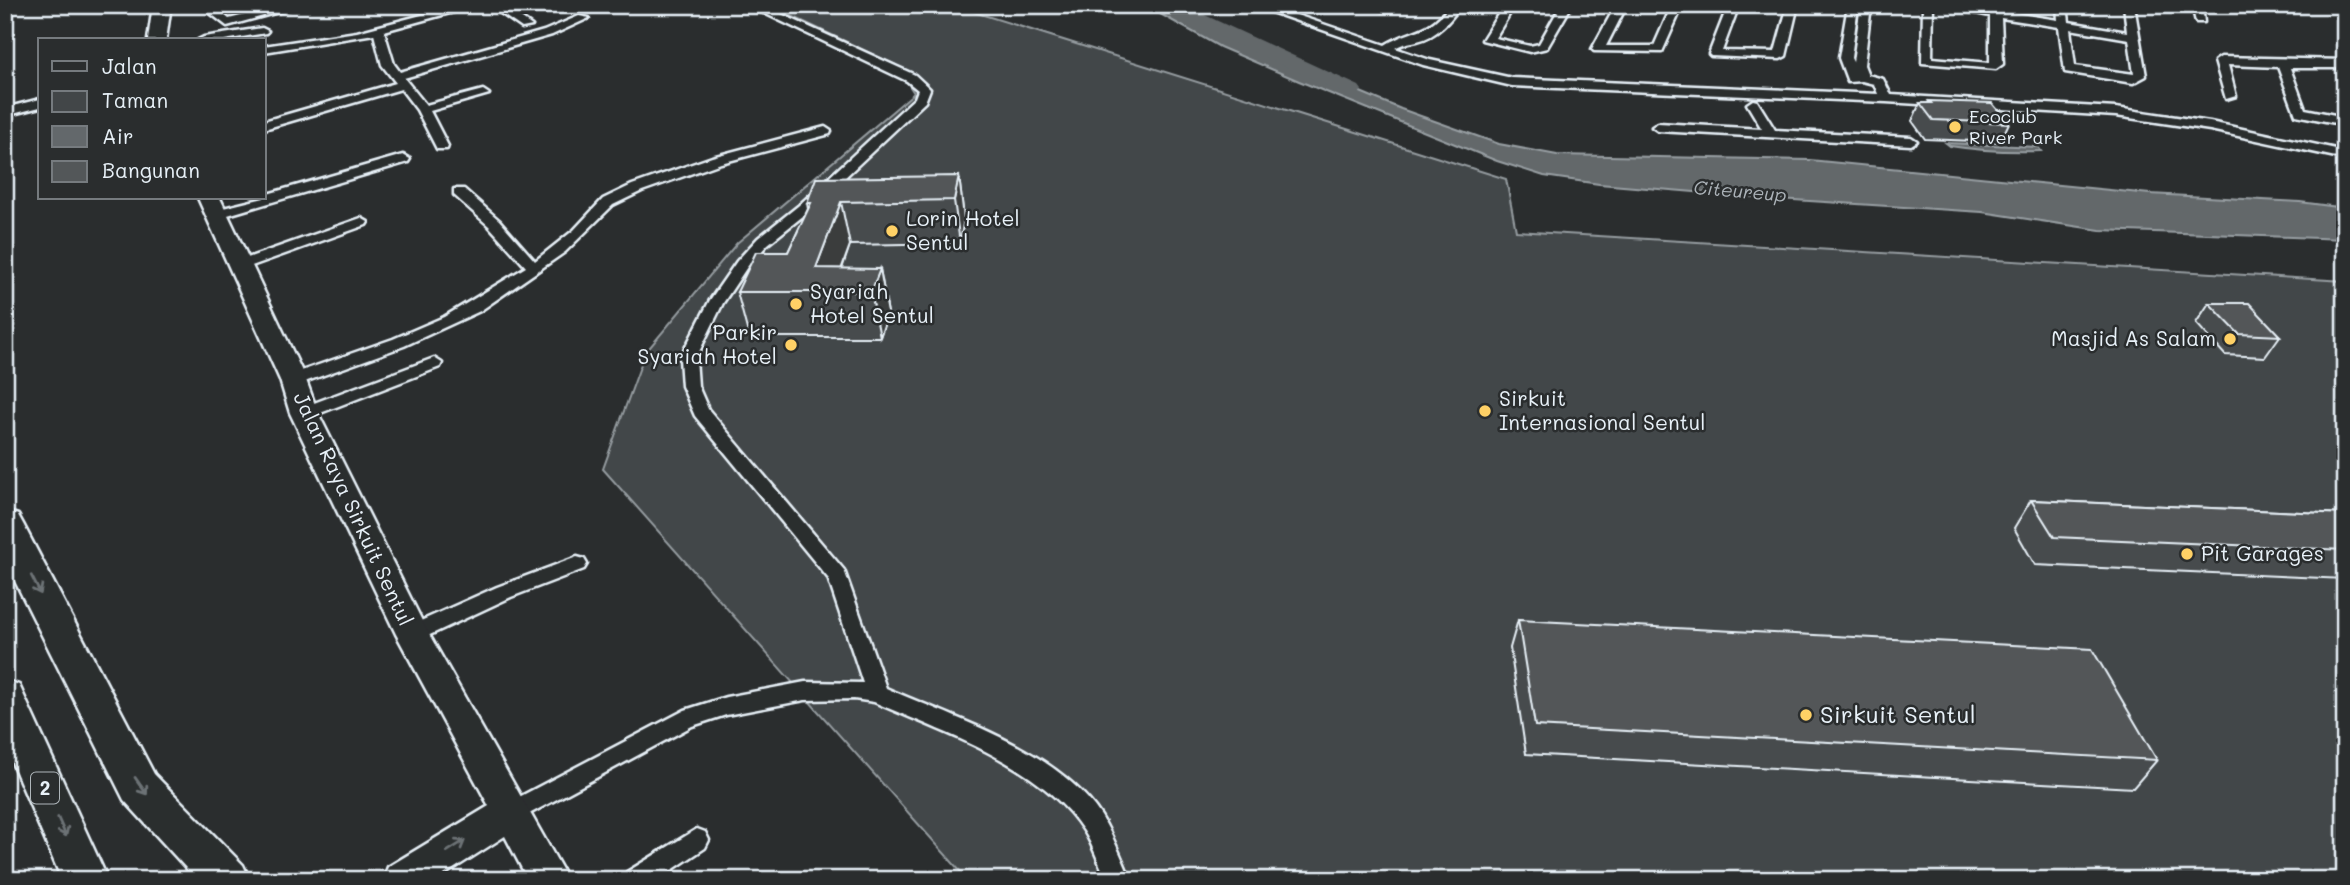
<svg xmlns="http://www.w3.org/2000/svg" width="2350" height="885" font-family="Mali,sans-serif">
  <rect width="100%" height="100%" fill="#2a2d2e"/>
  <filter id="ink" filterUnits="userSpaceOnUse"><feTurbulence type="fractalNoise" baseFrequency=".0143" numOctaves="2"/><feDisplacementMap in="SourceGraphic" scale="14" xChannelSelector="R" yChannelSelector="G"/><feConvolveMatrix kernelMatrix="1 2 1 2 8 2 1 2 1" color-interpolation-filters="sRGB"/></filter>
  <g filter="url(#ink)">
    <polygon fill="#424648" stroke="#959ca0" stroke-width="2" points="768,5 963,5 974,12 1506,179 1516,231 2345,281 2345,880 968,880 603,469 645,353 737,243 914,93 896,65"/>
    <g fill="#63686b" stroke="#989fa3" stroke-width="2">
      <polygon points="1144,5 1179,5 1289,62 1401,109 1499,144 1557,155 1810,160 2150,194 2300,202 2345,208 2345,239 2100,230 1982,212 1778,199 1599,184 1544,176 1497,161 1299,81 1220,47"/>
      <path d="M1946,143L2038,147L2041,151C2011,152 1981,151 1950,146Z"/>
    </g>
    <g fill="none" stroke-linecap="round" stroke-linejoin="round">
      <polygon fill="#63686b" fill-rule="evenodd" points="1158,5 1183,5 1359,86 1362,90 1359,94 1345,94 1160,9"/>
      <defs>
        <g id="minor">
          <polygon points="285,5 304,5 227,26 210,13 219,11 229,19"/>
          <polygon points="460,5 479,5 384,31 394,64 400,72 544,31 579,16 589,18 552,35 404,78 426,105 483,90 489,94 430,111 448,146 447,149 437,149 417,110 401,89 264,129 264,121 396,83 382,65 374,34 264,52 264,46 357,32"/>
          <polygon points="489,5 502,5 532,26 522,28"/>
          <path d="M747,5H761L915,75L930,89L925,102L808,212L768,244L747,267L723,303L696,358L698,386L708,409L844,570L886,688C956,719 1058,750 1101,816C1113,836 1122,859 1131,880H1107C1099,864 1093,845 1084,831C1041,764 944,733 874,702L854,699L805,700L726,715L692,726L518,820L510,823L502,820L498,813L502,806L685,710L726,697L805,682L863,683L828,578L695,416L682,386L680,358L710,300L737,261L758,238L798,206L915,98L918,90L907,81Z"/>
          <path d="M1251,5H1267L1385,45C1413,28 1428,35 1450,5H1461C1450,21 1437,37 1417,41C1408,43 1404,43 1395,48L1430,60L1512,78L1878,94L1874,84L1862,81L1848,82L1839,58L1848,5H1858L1851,58L1853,62L1861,5H1871L1864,65L1868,75L1883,79L1891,95L2116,108L2210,122L2345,151V159L2210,130L2116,116L1886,102L1512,86L1423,65Z"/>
          <polygon points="1365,5 1394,5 1382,11"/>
          <polygon points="1504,5 1515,5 1495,38 1530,46 1539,44 1561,5 1572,5 1547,48 1530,52 1482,40"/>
          <polygon points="1616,5 1627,5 1606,46 1654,46 1672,5 1683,5 1662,52 1594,51 1592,49"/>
          <polygon points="1697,5 1739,5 1722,51 1775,52 1788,5 1798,5 1786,56 1780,59 1711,56 1709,54 1725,13"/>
          <path d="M1923,5H1933L1932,58L1990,63V16L1937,5H1964L1990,9V5H2000L2001,11L2058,20L2057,5H2067L2069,22L2127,32L2124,5H2134L2146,76L2133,83L2065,72L2059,27L2001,18L2003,64L1996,69L1922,63ZM2070,29L2129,39L2134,74L2075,66Z"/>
          <polygon points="2192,5 2202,5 2204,22 2196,22"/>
          <polygon points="262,28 268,31 266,33 224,40 198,40 204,37"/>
          <polygon points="2221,57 2345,60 2345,68 2290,68 2305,109 2345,117 2345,125 2296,115 2278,67 2228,65 2236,96 2226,99 2215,61"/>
          <polygon points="40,99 40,107 5,116 5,108"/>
          <polygon points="1753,100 1757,101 1775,130 1911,137 1917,141 1911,145 1658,131 1652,127 1658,123 1762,129 1747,104"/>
          <polygon points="825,127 831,131 830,134 721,163 642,191 613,205 565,252 480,311 404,346 299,384 293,385 285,380 287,376 393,339 444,317 526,267 489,226 454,195 454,189 464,189 499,220 535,261 574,230 603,199 632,185 712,157"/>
          <polygon points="403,155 410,159 408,162 221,217 216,218 209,214 211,211 264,198 264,195"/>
          <polygon points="361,218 368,222 366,225 246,268 236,268 234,265 236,262"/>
          <polygon points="434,358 442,363 440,367 310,417 298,417 295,413 298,409"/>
          <polygon points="577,557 584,559 587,564 584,569 511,597 419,640 412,642 405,640 402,634 405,628 497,587"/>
          <polygon points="697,829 705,832 709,840 705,848 657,880 624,880 627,872"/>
        </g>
        <g id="primary">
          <polygon points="153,5 171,5 166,40 148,40"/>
          <polygon points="198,198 220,198 306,380 318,413 426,629 568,880 528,880 505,836 436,880 383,880 388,867 489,806 396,634 290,413 280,380"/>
        </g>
        <g id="motorway">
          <polygon points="5,511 18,515 23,524 154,774 243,865 250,880 197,880 124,800 5,561"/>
          <polygon points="5,680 19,685 108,880 62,880 5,746"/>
        </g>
      </defs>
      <use href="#minor" stroke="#e8f1f8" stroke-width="5"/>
      <use href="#primary" stroke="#e8f1f8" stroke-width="5"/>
      <use href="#motorway" stroke="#e8f1f8" stroke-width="5"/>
      <use href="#minor" fill="#2a2d2e" fill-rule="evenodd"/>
      <use href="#primary" fill="#2a2d2e" fill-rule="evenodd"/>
      <use href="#motorway" fill="#2a2d2e" fill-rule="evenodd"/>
    </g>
    <g fill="#474b4d" stroke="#e8f1f8" stroke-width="2">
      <polygon points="1929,101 2009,123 2000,142 1925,139 1912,121 1920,103 1928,103"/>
      <polygon points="959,176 964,218 960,243 850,245 842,269 880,269 888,313 880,337 749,337 737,292 788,252 808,209 807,203"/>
      <polygon points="2209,303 2280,336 2265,357 2225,355 2196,323"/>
      <polygon points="2031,500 2345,514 2345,579 2035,565 2014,528"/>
      <polygon points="1518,620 2157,760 2133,788 1526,754 1510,648"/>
    </g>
    <g fill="#3a3d3e" stroke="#e8f1f8" stroke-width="2">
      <polygon points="959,176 964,218 960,243 954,200"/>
      <polygon points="841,202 850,245 833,292 816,268"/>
      <polygon points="880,269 888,313 880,337 871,292"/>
    </g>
    <g fill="#535759" stroke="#e8f1f8" stroke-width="2">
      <polygon points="1929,101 1992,103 2009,123 1933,120 1920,103 1931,103"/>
      <polygon points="959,176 954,200 841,202 816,268 880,269 871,292 737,292 756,252 788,252 811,203 807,203 816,178"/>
      <polygon points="2209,303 2249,303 2280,336 2239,334"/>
      <polygon points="2031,500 2345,514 2345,550 2054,537"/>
      <polygon points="1518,620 2092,649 2157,760 1535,726"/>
    </g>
    <defs><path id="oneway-shaft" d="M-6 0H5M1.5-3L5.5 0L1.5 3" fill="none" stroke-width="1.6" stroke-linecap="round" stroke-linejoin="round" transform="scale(1.75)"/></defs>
    <g stroke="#6c7275">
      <use href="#oneway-shaft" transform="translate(36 585) rotate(63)"/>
      <use href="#oneway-shaft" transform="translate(141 786) rotate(55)"/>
      <use href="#oneway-shaft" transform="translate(62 827) rotate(66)"/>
      <use href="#oneway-shaft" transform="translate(456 846) rotate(-32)"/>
    </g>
  </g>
  <g fill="#ffd166" stroke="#2a2d2e" stroke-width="2.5">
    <circle cx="1955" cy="127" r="7"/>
    <circle cx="892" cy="231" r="7"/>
    <circle cx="796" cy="304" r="7"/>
    <circle cx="2230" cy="339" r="7"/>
    <circle cx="791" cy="345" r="7"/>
    <circle cx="1485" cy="411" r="7"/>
    <circle cx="2187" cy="554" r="7"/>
    <circle cx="1806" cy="715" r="7"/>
  </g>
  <g text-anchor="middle" stroke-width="5" stroke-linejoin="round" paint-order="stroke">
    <g font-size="18" fill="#e8f1f8" stroke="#2a2d2e" text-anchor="start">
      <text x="1969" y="123">Ecoclub<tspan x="1969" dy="21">River Park</tspan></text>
    </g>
    <g font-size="19" font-style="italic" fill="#acb3b9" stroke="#2a2d2e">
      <text transform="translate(1740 191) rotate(5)" y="7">Citeureup</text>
    </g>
    <rect fill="#2a2d2e" stroke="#afb6bb" stroke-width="2" x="31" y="772.5" width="28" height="31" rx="5"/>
    <g font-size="19" font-weight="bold" fill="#e8f1f8">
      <text x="45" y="795">2</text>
    </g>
    <g font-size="21" fill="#e8f1f8" stroke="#2a2d2e" text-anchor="start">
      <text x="906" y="226">Lorin Hotel<tspan x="906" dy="24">Sentul</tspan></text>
      <text x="810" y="299">Syariah<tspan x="810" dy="24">Hotel Sentul</tspan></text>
      <text x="777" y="340" text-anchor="end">Parkir<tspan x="777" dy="24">Syariah Hotel</tspan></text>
      <text x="2216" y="346" text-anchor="end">Masjid As Salam</text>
      <text x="1499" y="406">Sirkuit<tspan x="1499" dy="24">Internasional Sentul</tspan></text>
      <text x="2201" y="561">Pit Garages</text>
    </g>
    <g font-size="21" fill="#e8f1f8" stroke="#2a2d2e">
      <text transform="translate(353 509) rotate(65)" y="7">Jalan Raya Sirkuit Sentul</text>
    </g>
    <g font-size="24" fill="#e8f1f8" stroke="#2a2d2e" text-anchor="start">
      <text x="1820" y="723">Sirkuit Sentul</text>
    </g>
  </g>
  <rect width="2350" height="885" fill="none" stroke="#2a2d2e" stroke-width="28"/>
  <rect x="14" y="14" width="2322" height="857" fill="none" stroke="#e8f1f8" stroke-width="2.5" filter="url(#ink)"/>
  <rect x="38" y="38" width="228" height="161" fill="#2a2d2e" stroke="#767b7f" stroke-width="2"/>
  <rect x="52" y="61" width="35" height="10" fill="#2a2d2e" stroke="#767b7f" stroke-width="2"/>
  <text x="102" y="74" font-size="21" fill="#e8f1f8">Jalan</text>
  <rect x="52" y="91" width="35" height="21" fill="#424648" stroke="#767b7f" stroke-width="2"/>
  <text x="102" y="108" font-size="21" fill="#e8f1f8">Taman</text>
  <rect x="52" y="126" width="35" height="21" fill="#63686b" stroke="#767b7f" stroke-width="2"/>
  <text x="102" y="144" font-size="21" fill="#e8f1f8">Air</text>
  <rect x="52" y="161" width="35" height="21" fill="#535759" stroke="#767b7f" stroke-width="2"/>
  <text x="102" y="178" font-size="21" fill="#e8f1f8">Bangunan</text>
</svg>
